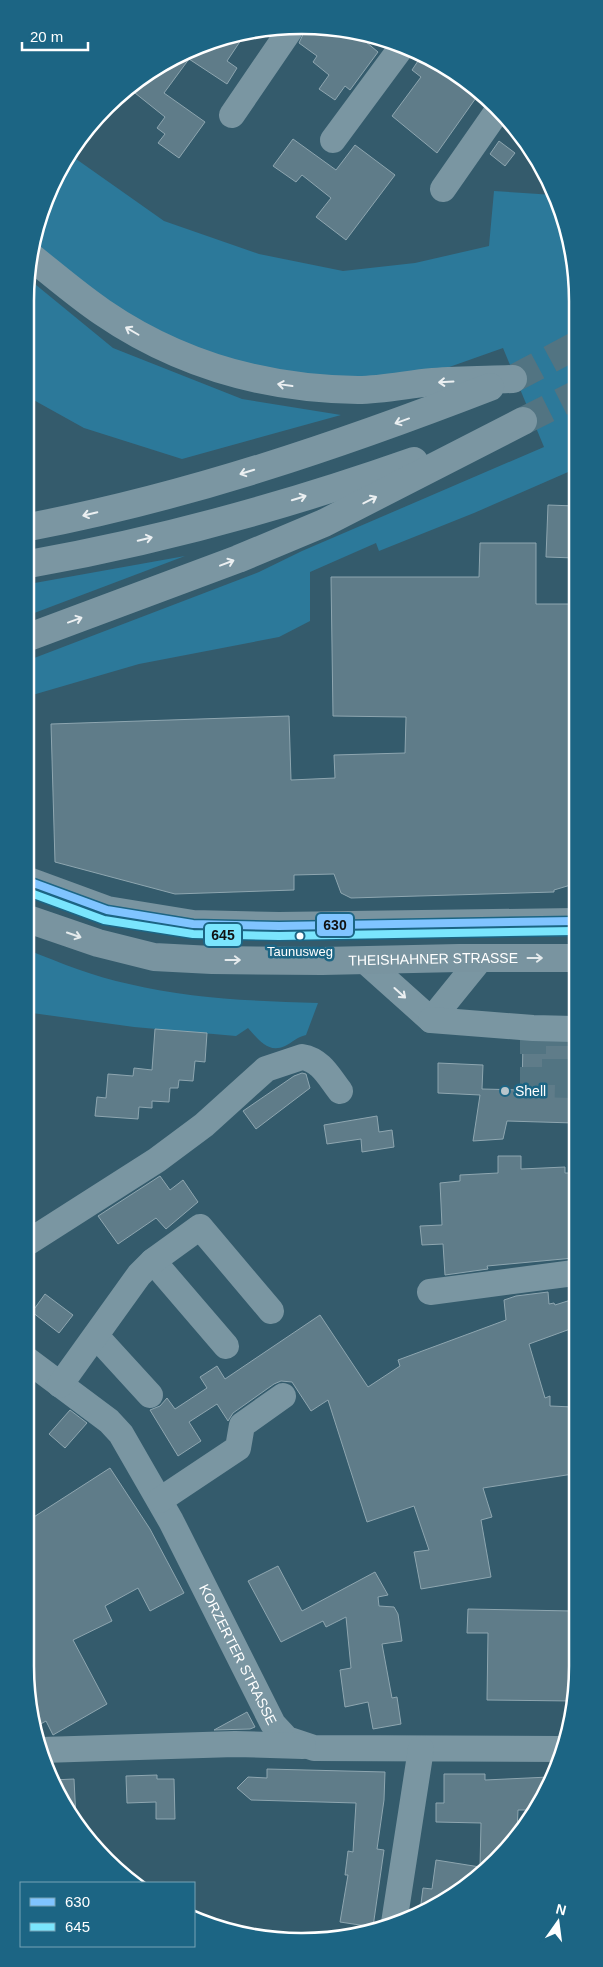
<svg xmlns="http://www.w3.org/2000/svg" width="603" height="1967" font-family="Arial,sans-serif">
  <rect width="100%" height="100%" fill="#345b6c"/>
  <g fill="#2c799a">
    <polygon points="69,154 164,221 259,254 343,271 415,263 489,246 494,191 554,195 576,266 575,469 474,513 379,551 376,543 310,572 310,621 279,637 139,664 29,696 29,660 259,572 302,551 544,447 503,348 438,371 338,380 220,360 113,308 32,244"/>
    <polygon points="30,280 113,348 242,399 341,415 182,459 84,428 30,398"/>
    <polygon points="185,556 29,615 29,584"/>
    <path d="M28,950C61,963 94,977 129,984C191,999 254,1001 318,1003L306,1035C297,1037 293,1042 285,1046C268,1054 258,1039 248,1028L236,1036L134,1027L32,1013L27,1015Z"/>
  </g>
  <g fill="#5f7c89" stroke="#8ea6b0">
    <polygon points="305,30 348,30 359,36 378,52 350,90 345,86 335,100 319,89 329,75 313,62 317,56 299,43"/>
    <polygon points="247,31 227,61 237,68 227,84 189,59 164,93 205,122 179,158 158,143 165,134 157,128 165,117 130,89 148,71"/>
    <polygon points="422,55 440,62 454,73 451,77 478,95 437,153 392,116 421,77 412,70"/>
    <polygon points="293,139 336,170 355,145 395,175 346,240 316,217 331,198 302,175 296,182 273,166"/>
    <polygon points="499,141 515,153 505,166 490,154"/>
    <polygon points="548,505 575,506 575,558 546,557"/>
    <polygon points="480,543 536,543 536,604 575,604 574,884 554,890 554,892 351,898 341,893 334,874 294,875 294,890 175,894 55,862 51,724 289,716 291,780 335,778 334,755 405,753 406,717 333,716 331,577 479,577"/>
    <polygon points="155,1029 207,1033 205,1062 195,1061 193,1081 179,1080 178,1088 170,1088 169,1102 152,1101 152,1108 139,1107 138,1119 95,1116 97,1097 106,1098 108,1074 133,1076 134,1068 152,1070"/>
    <polygon points="523,1042 574,1044 574,1123 507,1121 503,1139 473,1141 480,1095 438,1093 438,1063 483,1065 482,1089 522,1090"/>
    <polygon points="302,1073 306,1074 310,1088 256,1129 243,1111 294,1076"/>
    <polygon points="377,1116 379,1132 392,1130 394,1147 362,1152 361,1139 327,1144 324,1125"/>
    <polygon points="498,1156 521,1156 521,1169 565,1167 565,1173 574,1173 574,1258 487,1266 488,1269 445,1275 443,1244 422,1245 420,1226 442,1225 440,1183 460,1181 460,1175 498,1173"/>
    <polygon points="160,1176 170,1190 183,1180 198,1202 166,1229 156,1218 118,1244 98,1216"/>
    <polygon points="548,1292 549,1304 554,1303 555,1305 574,1299 573,1328 529,1344 545,1398 550,1396 550,1406 573,1407 573,1474 483,1488 492,1517 481,1520 491,1577 421,1589 414,1552 429,1550 414,1506 367,1522 328,1400 311,1411 292,1382 281,1381 274,1384 233,1413 228,1421 217,1404 189,1422 201,1441 178,1456 150,1410 160,1406 167,1398 175,1409 207,1388 200,1377 217,1366 225,1379 320,1315 368,1387 400,1366 398,1360 506,1320 504,1300 516,1296"/>
    <polygon points="45,1294 73,1315 59,1333 32,1312"/>
    <polygon points="70,1410 87,1423 65,1448 49,1434"/>
    <polygon points="110,1468 150,1529 184,1593 150,1611 138,1588 105,1606 112,1621 73,1640 107,1704 53,1735 46,1721 37,1726 25,1666 26,1522"/>
    <polygon points="278,1566 302,1611 375,1572 388,1595 378,1597 379,1606 394,1607 398,1614 402,1641 382,1644 392,1698 397,1697 401,1724 373,1729 368,1702 345,1707 340,1670 351,1668 346,1617 326,1627 323,1621 281,1642 248,1581"/>
    <polygon points="468,1609 573,1611 573,1701 487,1700 488,1633 467,1633"/>
    <polygon points="247,1712 255,1727 250,1729 214,1730"/>
    <polygon points="267,1769 385,1772 384,1800 377,1849 384,1850 373,1927 340,1922 348,1875 345,1875 348,1851 353,1852 356,1803 251,1800 237,1788 248,1777 267,1778"/>
    <polygon points="444,1774 485,1774 485,1780 549,1777 535,1810 518,1810 517,1833 455,1895 420,1911 423,1888 432,1889 436,1860 480,1867 481,1823 436,1822 436,1803 444,1803"/>
    <polygon points="157,1775 157,1779 174,1779 175,1819 156,1819 156,1802 127,1803 126,1776"/>
    <polygon points="74,1779 76,1819 52,1780"/>
  </g>
  <g fill="none" stroke-linecap="round" stroke-linejoin="round">
    <g stroke="#527482" stroke-width="26" stroke-dasharray="26 13" stroke-linecap="butt">
      <polyline points="533,1028 533,1084 574,1085"/>
      <polyline points="555,1085 555,1028"/>
    </g>
    <g stroke="#527482" stroke-width="28" stroke-dasharray="28 14" stroke-linecap="butt">
      <polyline points="513,379 575,346"/>
      <polyline points="523,421 575,395"/>
    </g>
    <g stroke="#7a96a2" stroke-width="26">
      <polyline points="232,115 290,30"/>
      <polyline points="333,140 401,48"/>
      <polyline points="443,189 498,110"/>
      <polyline points="364,960 431,1020 482,957"/>
      <polyline points="431,1020 533,1028 574,1029"/>
      <path d="M27,1243L157,1160L204,1125L266,1069L302,1057C321,1060 329,1077 340,1091"/>
      <polyline points="153,1261 226,1346"/>
      <polyline points="430,1292 574,1273"/>
      <polyline points="96,1336 150,1395"/>
      <path id="s1" d="M26,1359L109,1421L121,1434L171,1521L273,1724L287,1739L314,1748L560,1749"/>
      <polyline points="60,1385 139,1275 153,1261 200,1227 271,1311"/>
      <polyline points="160,1500 238,1448 242,1425 283,1396"/>
      <polyline points="42,1750 235,1744 303,1746"/>
      <polyline points="394,1923 421,1749"/>
    </g>
    <g stroke="#7994a0" stroke-width="28">
      <polyline points="28,881 107,910 193,924 279,926 574,922"/>
      <path id="s2" d="M28,919L98,943L154,957L212,960L322,961L459,958H574"/>
    </g>
    <g stroke="#7b96a2" stroke-width="28">
      <path d="M30,256C54,275 77,295 102,312C178,364 266,389 358,390C384,390 408,384 433,382C460,380 486,380 513,379"/>
      <path d="M29,527C187,497 340,445 490,387"/>
      <path d="M29,564C159,541 289,505 414,461"/>
      <polyline points="29,637 238,559 324,523 523,421"/>
    </g>
    <defs>
      <polyline id="bus-1" points="28,881 107,910 193,924 279,926 574,921"/>
      <polyline id="bus-2" points="28,892 104,920 193,934 279,936 574,931"/>
    </defs>
    <use href="#bus-1" stroke="#1c6584" stroke-width="11"/>
    <use href="#bus-2" stroke="#1c6584" stroke-width="11"/>
    <use href="#bus-1" stroke="#80c4ff" stroke-width="8"/>
    <use href="#bus-2" stroke="#7ae5fd" stroke-width="8"/>
  </g>
  <defs><path id="oneway-shaft" d="M-6 0H5M1.5-3L5.5 0L1.5 3" fill="none" stroke-width="1.6" stroke-linecap="round" stroke-linejoin="round" transform="scale(1.25)"/></defs>
  <g stroke="#ebeff1">
    <use href="#oneway-shaft" transform="translate(132 331) rotate(-150)"/>
    <use href="#oneway-shaft" transform="translate(446 382) rotate(177)"/>
    <use href="#oneway-shaft" transform="translate(285 385) rotate(-172)"/>
    <use href="#oneway-shaft" transform="translate(402 421) rotate(160)"/>
    <use href="#oneway-shaft" transform="translate(247 472) rotate(163)"/>
    <use href="#oneway-shaft" transform="translate(299 498) rotate(-17)"/>
    <use href="#oneway-shaft" transform="translate(370 500) rotate(-27)"/>
    <use href="#oneway-shaft" transform="translate(90 514) rotate(167)"/>
    <use href="#oneway-shaft" transform="translate(145 539) rotate(-14)"/>
    <use href="#oneway-shaft" transform="translate(227 563) rotate(-21)"/>
    <use href="#oneway-shaft" transform="translate(75 620) rotate(-20)"/>
    <use href="#oneway-shaft" transform="translate(400 993) rotate(42)"/>
  </g>
  <g stroke="#e4eaec">
    <use href="#oneway-shaft" transform="translate(74 935) rotate(19)"/>
    <use href="#oneway-shaft" transform="translate(535 958)"/>
    <use href="#oneway-shaft" transform="translate(233 960)"/>
  </g>
  <circle fill="#fff" stroke="#1c6584" stroke-width="2" cx="300" cy="936" r="4.5"/>
  <circle fill="#b8c6cc" stroke="#1c6584" stroke-width="2" cx="505" cy="1091" r="5"/>
  <g text-anchor="middle" stroke-width="5" stroke-linejoin="round" paint-order="stroke">
    <g font-size="13" fill="#fff" stroke="#1c6584">
      <text x="300" y="956">Taunusweg</text>
    </g>
    <g font-size="14" fill="#fff" stroke="#1c6584">
      <text dy="5" stroke="none"><textPath href="#s2" startOffset="411">THEISHAHNER STRASSE</textPath></text>
      <text dy="5" stroke="none"><textPath href="#s1" startOffset="371">KORZERTER STRASSE</textPath></text>
    </g>
    <g font-size="14" fill="#fff" stroke="#1c6584" text-anchor="start">
      <text x="515" y="1096">Shell</text>
    </g>
  </g>
  <path d="M0 0H603V1967H0ZM301 34H302A267 267 0 0 1 569 301V1666A267 267 0 0 1 302 1933H301A267 267 0 0 1 34 1666V301A267 267 0 0 1 301 34Z" fill="#1c6584" fill-rule="evenodd"/>
  <path fill="none" stroke="#fff" stroke-width="2.5" d="M301 34H302A267 267 0 0 1 569 301V1666A267 267 0 0 1 302 1933H301A267 267 0 0 1 34 1666V301A267 267 0 0 1 301 34Z"/>
  <g stroke="#1c6584" stroke-width="2">
    <rect x="316" y="913" width="38" height="24" rx="5" fill="#80c4ff"/>
    <rect x="204" y="923" width="38" height="24" rx="5" fill="#7ae5fd"/>
  </g>
  <g font-size="14" text-anchor="middle" font-weight="bold" fill="#111">
    <text x="335" y="930">630</text>
    <text x="223" y="940">645</text>
  </g>
  <rect x="20" y="1882" width="175" height="65" fill="#1c6584" stroke="#77a3b5"/>
  <rect x="30" y="1898" width="25" height="8" fill="#80c4ff" stroke="#77a3b5"/>
  <text x="65" y="1907" font-size="15" fill="#ffffff">630</text>
  <rect x="30" y="1923" width="25" height="8" fill="#7ae5fd" stroke="#77a3b5"/>
  <text x="65" y="1932" font-size="15" fill="#ffffff">645</text>
  <g transform="translate(558 1922) rotate(14)" stroke="#1c6584" stroke-width="4" paint-order="stroke">
  <path d="M0-4L9 19L0 12L-9 19Z" fill="#ffffff"/>
  <text y="-8" font-size="14" font-weight="bold" text-anchor="middle" fill="#ffffff">N</text>
  </g>
  <path d="M22 42v8h66v-8" fill="none" stroke="#ffffff" stroke-width="2.5"/>
  <text x="30" y="42" font-size="15" fill="#ffffff" stroke="#1c6584" stroke-width="4" paint-order="stroke">20 m</text>
</svg>
